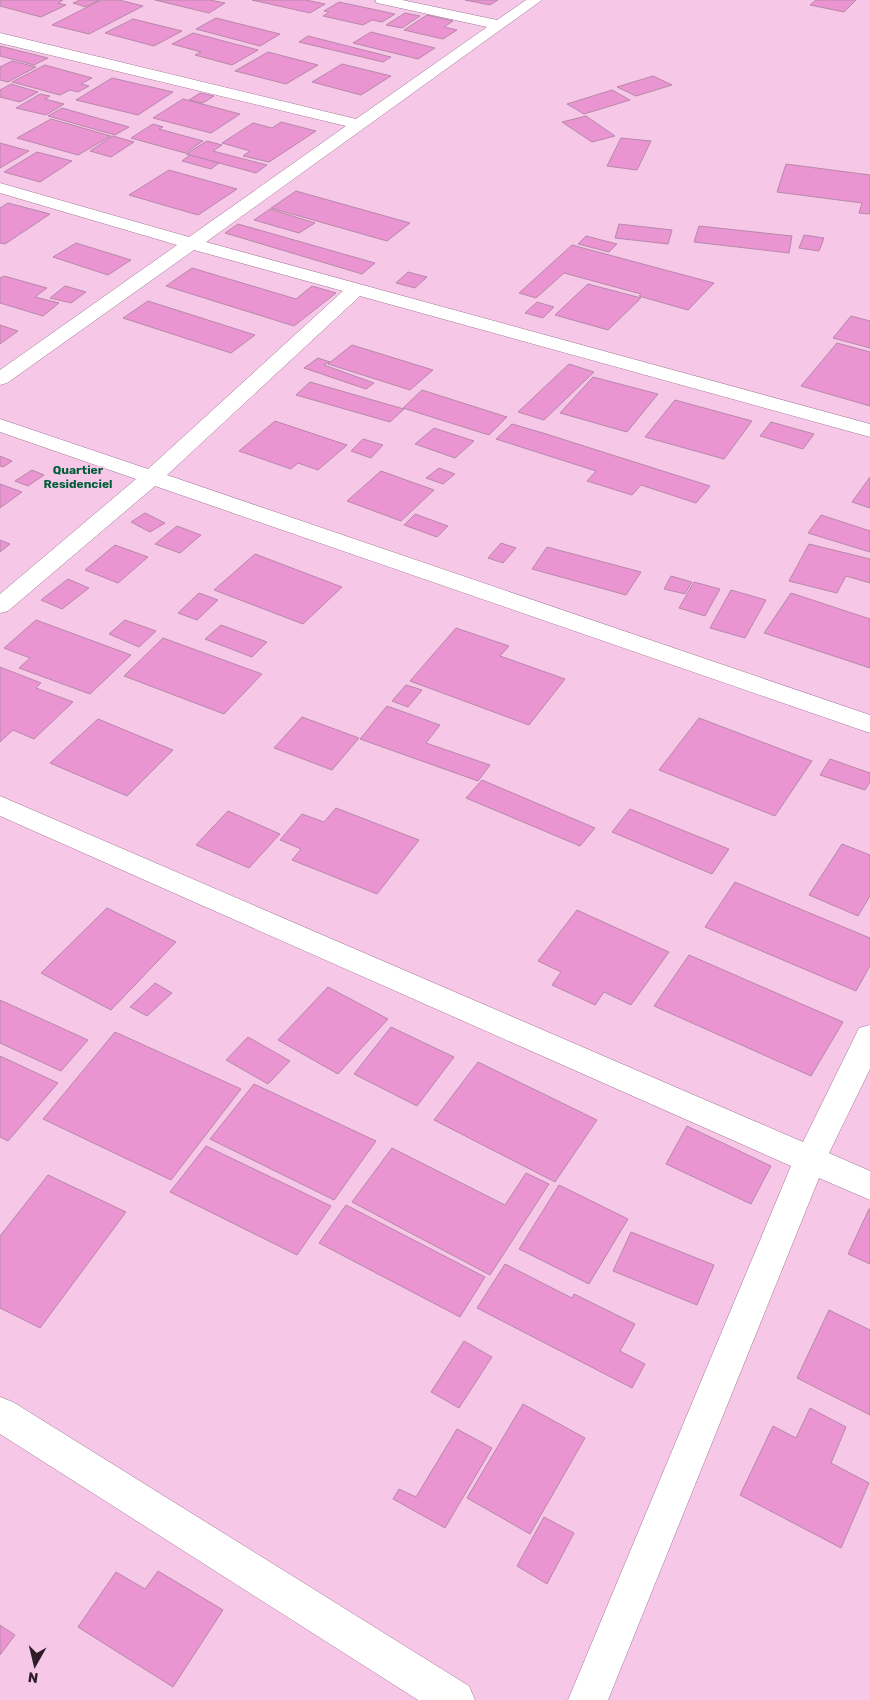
<svg xmlns="http://www.w3.org/2000/svg" width="870" height="1700" font-family="Rubik,sans-serif">
  <rect width="100%" height="100%" fill="#f7c7e8"/>
  <g fill="#ea94d2" stroke="#b689a9">
    <polygon points="2,0 63,0 58,3 66,5 41,17 0,6 0,1"/>
    <polygon points="80,0 99,0 86,7 73,3"/>
    <polygon points="101,0 119,0 143,6 89,34 52,25"/>
    <polygon points="155,0 210,0 225,3 209,13"/>
    <polygon points="252,0 306,0 325,4 310,13"/>
    <polygon points="465,0 498,0 490,5"/>
    <polygon points="816,0 856,0 844,12 810,5"/>
    <polygon points="339,2 395,14 382,22 372,20 363,25 323,16 329,12 324,11"/>
    <polygon points="405,13 420,16 402,28 386,25"/>
    <polygon points="427,15 453,21 444,27 457,30 443,39 404,30"/>
    <polygon points="216,18 280,34 260,46 196,29"/>
    <polygon points="133,19 182,31 154,46 105,33"/>
    <polygon points="371,32 435,48 418,59 353,43"/>
    <polygon points="193,33 258,50 232,65 195,55 201,52 172,44"/>
    <polygon points="308,36 391,57 383,62 299,42"/>
    <polygon points="0,46 48,58 34,65 0,56"/>
    <polygon points="268,52 318,65 286,84 235,71"/>
    <polygon points="12,61 36,67 8,82 0,80 0,67"/>
    <polygon points="342,64 391,76 361,95 312,82"/>
    <polygon points="45,65 92,78 81,84 89,86 78,92 70,90 60,95 12,82"/>
    <polygon points="653,76 672,85 636,96 617,87"/>
    <polygon points="112,78 173,92 138,115 76,100"/>
    <polygon points="11,84 38,92 20,102 0,97 0,90"/>
    <polygon points="612,90 630,100 584,114 567,104"/>
    <polygon points="200,93 214,96 203,103 189,100"/>
    <polygon points="40,94 50,96 45,99 64,104 46,115 16,108"/>
    <polygon points="183,99 240,114 211,133 153,118"/>
    <polygon points="62,108 129,127 115,135 48,116"/>
    <polygon points="586,116 615,136 592,142 562,122"/>
    <polygon points="51,119 111,136 78,155 17,138"/>
    <polygon points="281,122 316,131 269,162 243,156 250,151 222,143 253,123 272,128"/>
    <polygon points="153,124 163,127 159,129 203,141 185,153 131,138"/>
    <polygon points="113,136 134,142 111,157 90,151"/>
    <polygon points="621,138 651,141 637,170 607,166"/>
    <polygon points="207,141 222,145 213,151 267,165 256,173 186,154"/>
    <polygon points="0,143 29,151 0,168"/>
    <polygon points="37,152 72,161 40,182 4,172"/>
    <polygon points="190,155 219,163 211,169 182,161"/>
    <polygon points="786,164 870,175 870,214 859,213 862,203 777,192"/>
    <polygon points="169,170 237,189 198,215 129,195"/>
    <polygon points="296,191 410,223 387,241 271,208"/>
    <polygon points="8,203 50,214 5,244 0,243 0,208"/>
    <polygon points="270,209 315,223 299,233 254,220"/>
    <polygon points="238,224 375,263 362,274 225,233"/>
    <polygon points="619,224 672,230 668,244 615,238"/>
    <polygon points="699,226 792,236 789,253 694,242"/>
    <polygon points="804,235 824,238 819,251 799,248"/>
    <polygon points="586,236 617,244 609,252 578,244"/>
    <polygon points="76,243 131,260 108,275 53,257"/>
    <polygon points="572,245 665,270 714,283 688,310 639,296 641,294 564,273 536,298 519,293"/>
    <polygon points="192,268 296,299 312,286 336,293 294,326 166,286"/>
    <polygon points="408,272 427,277 415,288 396,283"/>
    <polygon points="4,276 47,288 35,297 59,303 43,316 0,303 0,278"/>
    <polygon points="588,284 641,298 608,330 555,315"/>
    <polygon points="65,286 86,292 71,303 50,298"/>
    <polygon points="148,301 255,335 231,353 123,318"/>
    <polygon points="537,302 554,307 543,318 525,313"/>
    <polygon points="851,316 870,321 870,348 833,338"/>
    <polygon points="0,325 18,331 0,344"/>
    <polygon points="837,343 870,352 870,406 801,386"/>
    <polygon points="352,345 433,370 410,390 328,364"/>
    <polygon points="318,358 330,362 324,365 374,383 366,389 304,368"/>
    <polygon points="569,364 594,372 544,420 518,412"/>
    <polygon points="593,377 658,394 627,432 560,413"/>
    <polygon points="310,382 404,409 390,422 296,395"/>
    <polygon points="422,390 507,417 489,435 403,408"/>
    <polygon points="675,400 752,421 724,459 645,437"/>
    <polygon points="275,421 347,445 318,470 298,463 291,469 239,451"/>
    <polygon points="771,422 814,434 803,449 760,436"/>
    <polygon points="512,424 543,433 710,486 696,503 641,485 632,495 587,481 596,471 496,439"/>
    <polygon points="434,428 474,441 455,458 415,444"/>
    <polygon points="363,439 383,445 371,458 351,451"/>
    <polygon points="0,456 12,461 3,467 0,466"/>
    <polygon points="439,468 455,474 443,484 426,478"/>
    <polygon points="32,470 44,475 28,486 15,481"/>
    <polygon points="381,471 434,490 401,521 347,501"/>
    <polygon points="870,477 870,508 852,502"/>
    <polygon points="0,484 22,492 0,508"/>
    <polygon points="145,513 165,523 150,532 131,522"/>
    <polygon points="415,514 448,526 437,537 404,525"/>
    <polygon points="821,515 870,531 870,552 808,533"/>
    <polygon points="177,526 201,535 180,553 155,544"/>
    <polygon points="0,540 10,544 0,552"/>
    <polygon points="501,543 516,548 503,563 488,558"/>
    <polygon points="809,544 870,559 870,583 846,576 837,593 789,581"/>
    <polygon points="115,545 148,557 118,583 85,570"/>
    <polygon points="547,547 641,572 626,595 532,569"/>
    <polygon points="255,554 342,587 303,624 214,590"/>
    <polygon points="671,576 692,582 685,594 664,589"/>
    <polygon points="68,579 89,588 62,609 41,600"/>
    <polygon points="694,582 720,589 705,616 679,608"/>
    <polygon points="731,590 766,600 745,638 710,628"/>
    <polygon points="199,593 218,600 197,620 178,613"/>
    <polygon points="791,593 870,619 870,668 764,633"/>
    <polygon points="36,620 131,655 90,694 19,668 30,658 4,648"/>
    <polygon points="125,620 156,631 139,647 109,634"/>
    <polygon points="221,625 267,642 252,657 205,639"/>
    <polygon points="456,628 509,646 500,656 565,679 529,725 410,681"/>
    <polygon points="163,638 262,674 224,714 124,676"/>
    <polygon points="0,667 41,683 36,688 73,702 34,739 13,730 0,742"/>
    <polygon points="406,685 422,690 408,707 392,701"/>
    <polygon points="387,706 440,725 426,743 490,765 478,781 360,739"/>
    <polygon points="302,717 359,738 332,770 274,748"/>
    <polygon points="699,718 812,761 775,816 659,770"/>
    <polygon points="98,719 173,750 127,796 50,763"/>
    <polygon points="830,759 870,773 870,782 865,790 820,775"/>
    <polygon points="482,780 595,828 580,846 466,798"/>
    <polygon points="336,808 419,840 377,894 292,860 301,849 280,840 302,814 324,822"/>
    <polygon points="630,809 729,849 712,874 612,832"/>
    <polygon points="228,811 280,834 249,868 196,845"/>
    <polygon points="842,844 870,855 870,896 858,916 809,895"/>
    <polygon points="735,882 870,938 870,966 856,991 705,927"/>
    <polygon points="107,908 176,942 111,1010 41,973"/>
    <polygon points="577,910 669,952 631,1005 604,992 595,1005 552,985 561,972 538,961"/>
    <polygon points="689,955 843,1022 811,1076 654,1006"/>
    <polygon points="155,983 172,993 147,1016 130,1007"/>
    <polygon points="328,987 388,1019 338,1074 278,1040"/>
    <polygon points="0,1000 88,1040 61,1071 0,1043"/>
    <polygon points="391,1027 454,1057 417,1106 354,1074"/>
    <polygon points="115,1032 241,1089 171,1180 43,1119"/>
    <polygon points="248,1037 290,1061 268,1084 226,1060"/>
    <polygon points="0,1056 58,1083 8,1141 0,1137"/>
    <polygon points="478,1062 597,1120 555,1182 434,1120"/>
    <polygon points="254,1084 376,1141 334,1200 210,1139"/>
    <polygon points="687,1126 771,1166 751,1204 666,1164"/>
    <polygon points="206,1146 331,1206 297,1255 170,1192"/>
    <polygon points="392,1148 505,1205 526,1173 549,1184 490,1275 352,1202"/>
    <polygon points="48,1175 126,1212 40,1328 0,1308 0,1236"/>
    <polygon points="559,1185 628,1219 589,1284 519,1249"/>
    <polygon points="346,1205 485,1277 460,1317 319,1243"/>
    <polygon points="869,1209 870,1209 870,1264 848,1254"/>
    <polygon points="631,1232 714,1265 697,1305 613,1271"/>
    <polygon points="505,1264 572,1298 574,1294 635,1324 620,1351 645,1364 632,1388 477,1308"/>
    <polygon points="829,1310 870,1330 870,1415 797,1378"/>
    <polygon points="464,1341 492,1357 459,1408 431,1392"/>
    <polygon points="523,1404 585,1438 530,1534 467,1498"/>
    <polygon points="810,1408 846,1427 831,1463 869,1483 841,1548 740,1495 773,1426 796,1438"/>
    <polygon points="457,1429 492,1448 445,1528 393,1499 399,1489 416,1497"/>
    <polygon points="544,1517 574,1533 547,1584 517,1566"/>
    <polygon points="158,1571 223,1610 173,1687 78,1627 116,1572 145,1589"/>
    <polygon points="0,1625 15,1635 0,1655"/>
  </g>
  <g fill="none" stroke-linecap="round" stroke-linejoin="round">
    <defs>
      <g id="minor">
        <polygon points="375,0 402,0 497,20 526,0 542,0 206,242 870,424 870,437 360,296 167,475 870,715 870,733 155,486 8,611 0,613 0,594 136,479 0,432 0,419 148,469 343,291 194,250 7,383 0,385 0,370 177,245 0,193 0,183 189,237 346,126 0,43 0,33 356,119 487,27 382,4 377,3"/>
        <polygon points="0,796 803,1142 859,1028 870,1025 870,1069 829,1153 870,1171 870,1200 819,1178 608,1700 568,1700 791,1166 0,816"/>
        <polygon points="0,1397 13,1402 469,1686 475,1700 418,1700 0,1434"/>
      </g>
    </defs>
    <use href="#minor" stroke="#a27695" stroke-width="1"/>
    <use href="#minor" fill="#fff" fill-rule="evenodd"/>
  </g>
  <g text-anchor="middle" stroke-width="4" stroke-linejoin="round" paint-order="stroke">
    <g font-size="12" font-weight="bold" fill="#005e38" stroke="#f7c7e8">
      <text x="78" y="474">Quartier<tspan x="78" dy="14">Residenciel</tspan></text>
    </g>
  </g>
  <g transform="translate(35 1665) rotate(188)" stroke="#f7c7e8" stroke-width="4" paint-order="stroke">
  <path d="M0-4L9 19L0 12L-9 19Z" fill="#2e1c29"/>
  <text y="-8" font-size="14" font-weight="bold" text-anchor="middle" fill="#2e1c29">N</text>
  </g>
</svg>
